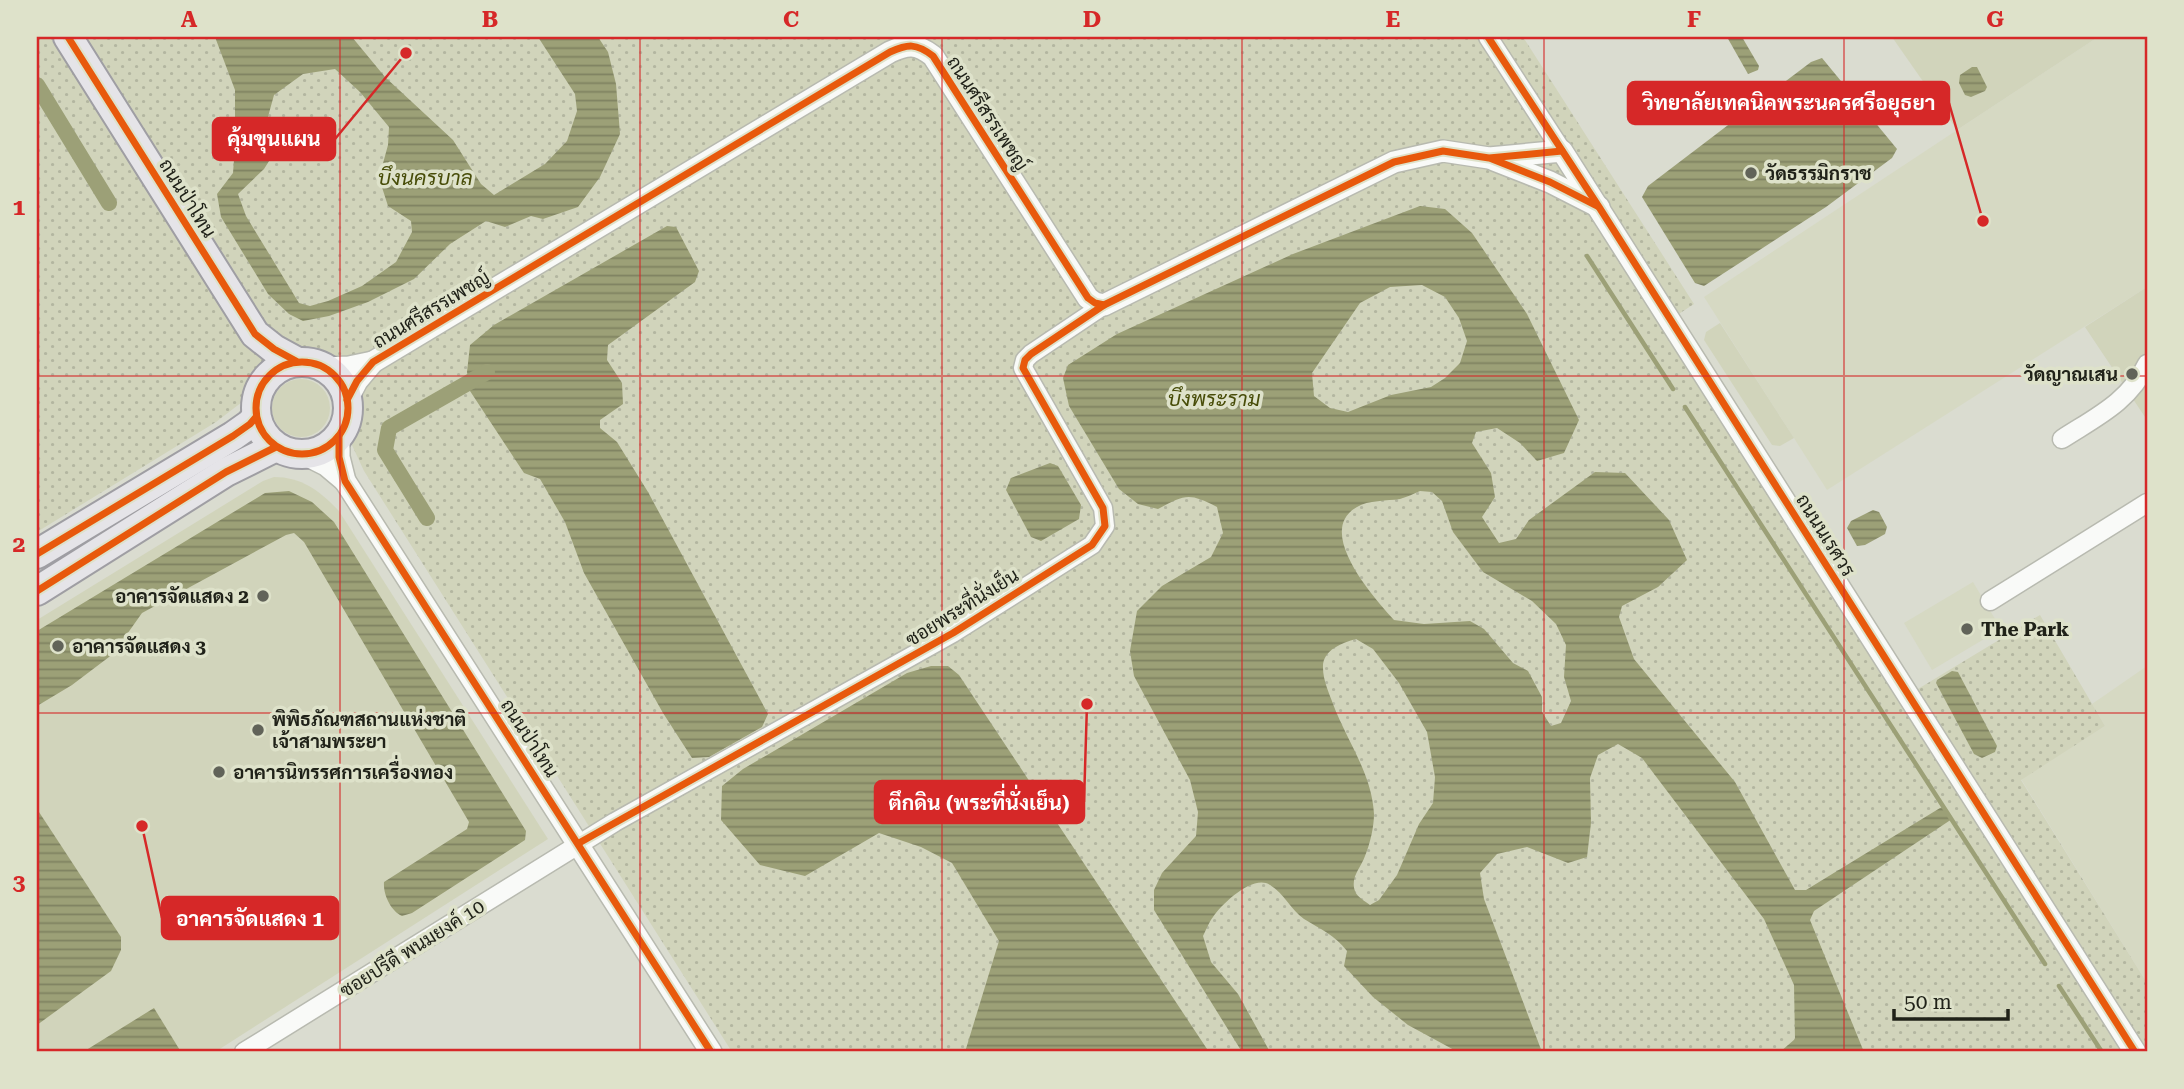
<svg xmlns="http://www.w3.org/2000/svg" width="2184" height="1089" font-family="'Roboto Serif',Sarabun,serif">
  <defs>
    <pattern id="park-dots" width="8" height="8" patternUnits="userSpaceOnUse" patternTransform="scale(1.75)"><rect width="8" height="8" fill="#d1d4bb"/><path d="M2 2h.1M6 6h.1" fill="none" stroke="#b3b6a0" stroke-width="1.8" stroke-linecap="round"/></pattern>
    <pattern id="water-rules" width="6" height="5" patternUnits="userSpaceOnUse" patternTransform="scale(1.75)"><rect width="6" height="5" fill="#9ca077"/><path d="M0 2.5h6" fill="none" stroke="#7f8261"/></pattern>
  </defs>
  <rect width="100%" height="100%" fill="#dadcd0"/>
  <g fill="#d6d9c3">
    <polygon points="2098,37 2147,37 2147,287 1827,490 1704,297"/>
    <polygon points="1973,582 2001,629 1932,670 1904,623"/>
    <polygon points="2147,666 2147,983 2021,779 2105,726 2092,704"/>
  </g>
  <g fill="#d1d4bb">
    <polygon points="1892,37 2098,37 1957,130"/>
    <polygon points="2147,287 2147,420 2085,327"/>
    <polygon points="1720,323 1794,438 1780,446 1772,445 1704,340 1706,332"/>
    <circle cx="301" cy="408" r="29"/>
    <path d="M274,477C302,477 320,491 339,511L548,839L215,1052H37V620L263,481Z"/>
  </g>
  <polygon fill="url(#park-dots)" points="37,37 1523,37 1694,304 1665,323 1903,698 2040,615 2105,726 2021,780 2147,983 2147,1052 732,1052 364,471 351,443 358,400 335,362 293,352 259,373 246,399 216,422 37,532"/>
  <g fill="url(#water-rules)" fill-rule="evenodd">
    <path d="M215,37H352L385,77L453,140L481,184L494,195L545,164L567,141L577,111L575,94L538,37H598L608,52L616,84L620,134L600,177L578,207L543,219L531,216L505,227L486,221L450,244L414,279L368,302L329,316L303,321L289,314L268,294L221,217L217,194L233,173L235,146V90ZM335,69L360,92L389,127L388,145L379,178L388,206L411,221L412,232L396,262L362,286L328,301L310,306L299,303L246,216L238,194L264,169L271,158L266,124L274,95L303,74Z"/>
    <polygon points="1727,37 1742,37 1759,66 1758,70 1748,74"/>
    <polygon points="1822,58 1897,149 1892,158 1826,207 1704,286 1695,283 1642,197 1648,186 1811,62"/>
    <polygon points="1972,67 1977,67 1987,87 1985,91 1971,97 1965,95 1959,83 1960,75"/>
    <path d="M1420,206L1445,209L1472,233L1527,314L1579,420L1564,453L1537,461L1520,443L1497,428L1476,432L1472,443L1491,473L1495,497L1482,517L1499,543L1516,539L1529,520L1595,472L1625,473L1669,520L1687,560L1658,587L1622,606L1619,617L1634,659L1735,782L1795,890H1806L1940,808L1944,807L1952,819L1814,911L1810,920L1864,1052H1780L1795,1039L1794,985L1764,919L1642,758L1618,744L1598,755L1590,778L1591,823L1587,857L1568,863L1527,847L1497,854L1480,873L1484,899L1542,1052L1456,1051L1408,1025L1373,997L1344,966L1347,951C1335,935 1320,929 1304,919C1291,910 1284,893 1270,885C1253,874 1222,904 1213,917C1209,922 1206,930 1203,936L1211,962L1238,994L1270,1052H1242L1154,910V890L1162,873L1196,836L1198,812L1190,780L1134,676L1130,651L1137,611L1162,586L1211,557L1223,533L1217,507C1189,493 1186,494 1158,509L1138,504L1119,489L1069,406L1063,378L1068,365L1117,334L1293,254ZM1422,285L1445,297L1459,318L1467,341L1460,363L1445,378L1431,387L1391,395L1348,412L1330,408L1314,396L1312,373L1360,303L1390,287ZM1420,491L1432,492L1442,501L1453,532L1483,572L1532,601L1556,624L1566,645L1564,677L1571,701L1561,723L1551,726L1542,712V697L1528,671L1513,663L1484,629L1470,621L1424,624L1394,620C1374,598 1314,531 1357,507C1368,500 1387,501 1400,499C1407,497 1413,494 1420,491ZM1356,639L1373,649L1399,683L1427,732L1435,777L1433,803L1419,824L1397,875L1379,900L1370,905C1365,901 1357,897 1355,891C1350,877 1361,868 1365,856C1370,844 1374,827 1374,814C1372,774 1347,741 1333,704C1329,693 1323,680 1323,668C1322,650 1342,643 1356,639Z"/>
    <polygon points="667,226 676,227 699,271 695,282 608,345 607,360 622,383 623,404 600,420 600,428 617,442 648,492 768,714 762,727 709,757 692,758 663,713 584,573 565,522 540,479 524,473 470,391 467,372 470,345 494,325"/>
    <polygon points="1050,463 1058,466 1081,505 1079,519 1041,541 1031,537 1006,490 1011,478"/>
    <path d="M289,491L312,502L334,522L526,831L525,840L412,913L402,916C391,911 383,895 384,882L467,829L469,822L304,542L294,533L286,535L142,613L113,654L72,685L37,706V631L265,493Z"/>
    <polygon points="1873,510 1879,512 1887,527 1885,534 1865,545 1857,546 1847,528 1851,521"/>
    <polygon points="931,666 948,666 959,675 1209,1052 965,1052 999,941 952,863 921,847 879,833 805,876 760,865 721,820 722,786 743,769 907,673"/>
    <polygon points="1952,671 1958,672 1997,746 1995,752 1982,758 1974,754 1936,683 1937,680"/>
    <polygon points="37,809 121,937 121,950 111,971 37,1025"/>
    <polygon points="154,1008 181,1052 83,1052"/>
  </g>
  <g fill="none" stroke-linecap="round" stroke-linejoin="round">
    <g stroke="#9ca077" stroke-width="4.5">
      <polyline points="1587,256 1673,389"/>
      <polyline points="1685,407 2045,964"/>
      <polyline points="2059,986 2102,1052"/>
    </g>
    <g stroke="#9ca077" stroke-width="16">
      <polyline points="37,85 109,203"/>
      <polyline points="427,518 385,450 389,428 487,372"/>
    </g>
    <defs>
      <g id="minor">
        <polyline points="1488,37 1562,151"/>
        <path d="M2062,439C2096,417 2129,402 2147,364"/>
        <polyline points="1990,601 2147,503"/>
        <polyline points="244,1052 615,822 953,633 1092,545 1105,526 1103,508 1023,368 1025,360 1031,354 1104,305"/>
      </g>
      <g id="tertiary">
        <polyline points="1494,160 1550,182 1599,207"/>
        <polyline points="325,368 349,367 373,362"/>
        <path d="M347,400L357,381L373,362L890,52C908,44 916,43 933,56L1088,298L1095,303L1104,305L1394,162L1443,151L1489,158L1562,151L2135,1052"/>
        <polyline points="339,436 339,457 345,481 711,1052"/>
        <polyline points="306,455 326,465 345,481"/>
      </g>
      <g id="primary">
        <polyline points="68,37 255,334 274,349 296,361"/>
        <circle cx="302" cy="408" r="46"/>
        <polyline points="37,554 233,436 250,424 256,417"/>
        <polyline points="37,591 226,472 276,447"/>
      </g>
    </defs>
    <use href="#minor" stroke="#b8bab0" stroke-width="21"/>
    <use href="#tertiary" stroke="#b8bab0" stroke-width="24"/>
    <use href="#primary" stroke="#9f9ea3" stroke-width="32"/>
    <use href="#minor" stroke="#f9faf8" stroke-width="18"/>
    <use href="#tertiary" stroke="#f9faf8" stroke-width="21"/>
    <use href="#primary" stroke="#e5e4e8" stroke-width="28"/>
    <defs>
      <g id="cycleway">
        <polyline points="68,37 255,334 274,349 296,361"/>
        <polyline points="1488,37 1599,207 2135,1052"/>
        <polyline points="1492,159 1550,182 1597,206"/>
        <circle cx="302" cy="408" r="46"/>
        <path d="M347,400L357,381L373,362L890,52C908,44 916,43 933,56L1088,298L1095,303L1104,305L1394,162L1443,151L1489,158L1562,151"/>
        <polyline points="339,436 339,457 345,481 711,1052"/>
        <polyline points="37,554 233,436 250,424 256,417"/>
        <polyline points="37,591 226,472 276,447"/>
        <polyline points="579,843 953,633 1092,545 1105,526 1103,508 1023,368 1025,360 1031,354 1104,305"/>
      </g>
    </defs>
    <use href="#cycleway" stroke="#dee2ca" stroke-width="11"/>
    <use href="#cycleway" stroke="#e8590c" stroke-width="7"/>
  </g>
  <path fill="none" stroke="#d62828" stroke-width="2" stroke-opacity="0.55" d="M340,37V1052M640,37V1052M942,37V1052M1242,37V1052M1544,37V1052M1844,37V1052M37,376H2147M37,713H2147"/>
  <g fill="#616359" stroke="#dee2ca" stroke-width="2.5">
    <circle cx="1751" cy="173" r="7"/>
    <circle cx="2132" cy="374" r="7"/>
    <circle cx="263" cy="596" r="7"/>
    <circle cx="1967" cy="629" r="7"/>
    <circle cx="58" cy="646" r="7"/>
    <circle cx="258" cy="730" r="7"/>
    <circle cx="219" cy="772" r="7"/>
  </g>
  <g text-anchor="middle" stroke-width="7" stroke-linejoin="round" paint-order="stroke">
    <g font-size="19" fill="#202219" stroke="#dee2ca">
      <text transform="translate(988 113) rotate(57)" y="7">ถนนศรีสรรเพชญ์</text>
      <text transform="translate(188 198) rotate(58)" y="7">ถนนป่าโทน</text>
      <text transform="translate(431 309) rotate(-31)" y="7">ถนนศรีสรรเพชญ์</text>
      <text transform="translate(1826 535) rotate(58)" y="7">ถนนนเรศวร</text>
      <text transform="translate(962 607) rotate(-32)" y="7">ซอยพระที่นั่งเย็น</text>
      <text transform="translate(530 738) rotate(57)" y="7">ถนนป่าโทน</text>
      <text transform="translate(412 948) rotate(-32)" y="7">ซอยปรีดี พนมยงค์ 10</text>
    </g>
    <g font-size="19" font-weight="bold" fill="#202219" stroke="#dee2ca" text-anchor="start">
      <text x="1765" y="180">วัดธรรมิกราช</text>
      <text x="2118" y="381" text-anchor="end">วัดญาณเสน</text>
      <text x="249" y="603" text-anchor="end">อาคารจัดแสดง 2</text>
      <text x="1981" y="636">The Park</text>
      <text x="72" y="653">อาคารจัดแสดง 3</text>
      <text x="272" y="726">พิพิธภัณฑสถานแห่งชาติ<tspan x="272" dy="22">เจ้าสามพระยา</tspan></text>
      <text x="233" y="779">อาคารนิทรรศการเครื่องทอง</text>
    </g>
    <g font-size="21" font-style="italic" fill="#484d09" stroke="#dee2ca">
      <text x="425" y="185">บึงนครบาล</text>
      <text x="1214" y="406">บึงพระราม</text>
    </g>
  </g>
  <path fill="none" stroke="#d62828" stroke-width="2.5" d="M1983 221L1949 103M406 53L335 139M1087 704L1084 802M142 826L162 918"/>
  <g fill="#d62828" stroke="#dee2ca" stroke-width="2.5">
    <circle cx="1983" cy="221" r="7"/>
    <circle cx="406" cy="53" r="7"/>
    <circle cx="1087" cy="704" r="7"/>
    <circle cx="142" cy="826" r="7"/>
  </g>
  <g fill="#d62828" stroke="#d62828" stroke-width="2.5">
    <rect x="1628" y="82" width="321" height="42" rx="7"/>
    <rect x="213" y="118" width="122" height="42" rx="7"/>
    <rect x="875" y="781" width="209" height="42" rx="7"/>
    <rect x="162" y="897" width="176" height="42" rx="7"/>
  </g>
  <g font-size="21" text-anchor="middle" font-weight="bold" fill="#fff">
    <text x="1789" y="110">วิทยาลัยเทคนิคพระนครศรีอยุธยา</text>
    <text x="274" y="146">คุ้มขุนแผน</text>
    <text x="979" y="810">ตึกดิน (พระที่นั่งเย็น)</text>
    <text x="250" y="926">อาคารจัดแสดง 1</text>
  </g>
  <rect width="2184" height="1089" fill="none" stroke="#dee2ca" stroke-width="77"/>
  <path d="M1894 1009v10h114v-10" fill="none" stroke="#202219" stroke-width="3.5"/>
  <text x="1904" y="1009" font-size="21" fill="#202219" stroke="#dee2ca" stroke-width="5" paint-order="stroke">50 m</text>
  <rect x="38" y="38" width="2108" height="1012" fill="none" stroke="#d62828" stroke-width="2.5"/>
  <g font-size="23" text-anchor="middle" font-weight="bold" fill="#d62828">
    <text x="189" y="27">A</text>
    <text x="490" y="27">B</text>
    <text x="791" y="27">C</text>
    <text x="1092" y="27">D</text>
    <text x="1393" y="27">E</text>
    <text x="1694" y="27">F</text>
    <text x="1995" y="27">G</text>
    <text x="19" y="215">1</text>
    <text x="19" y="552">2</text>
    <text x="19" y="890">3</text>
  </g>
</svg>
